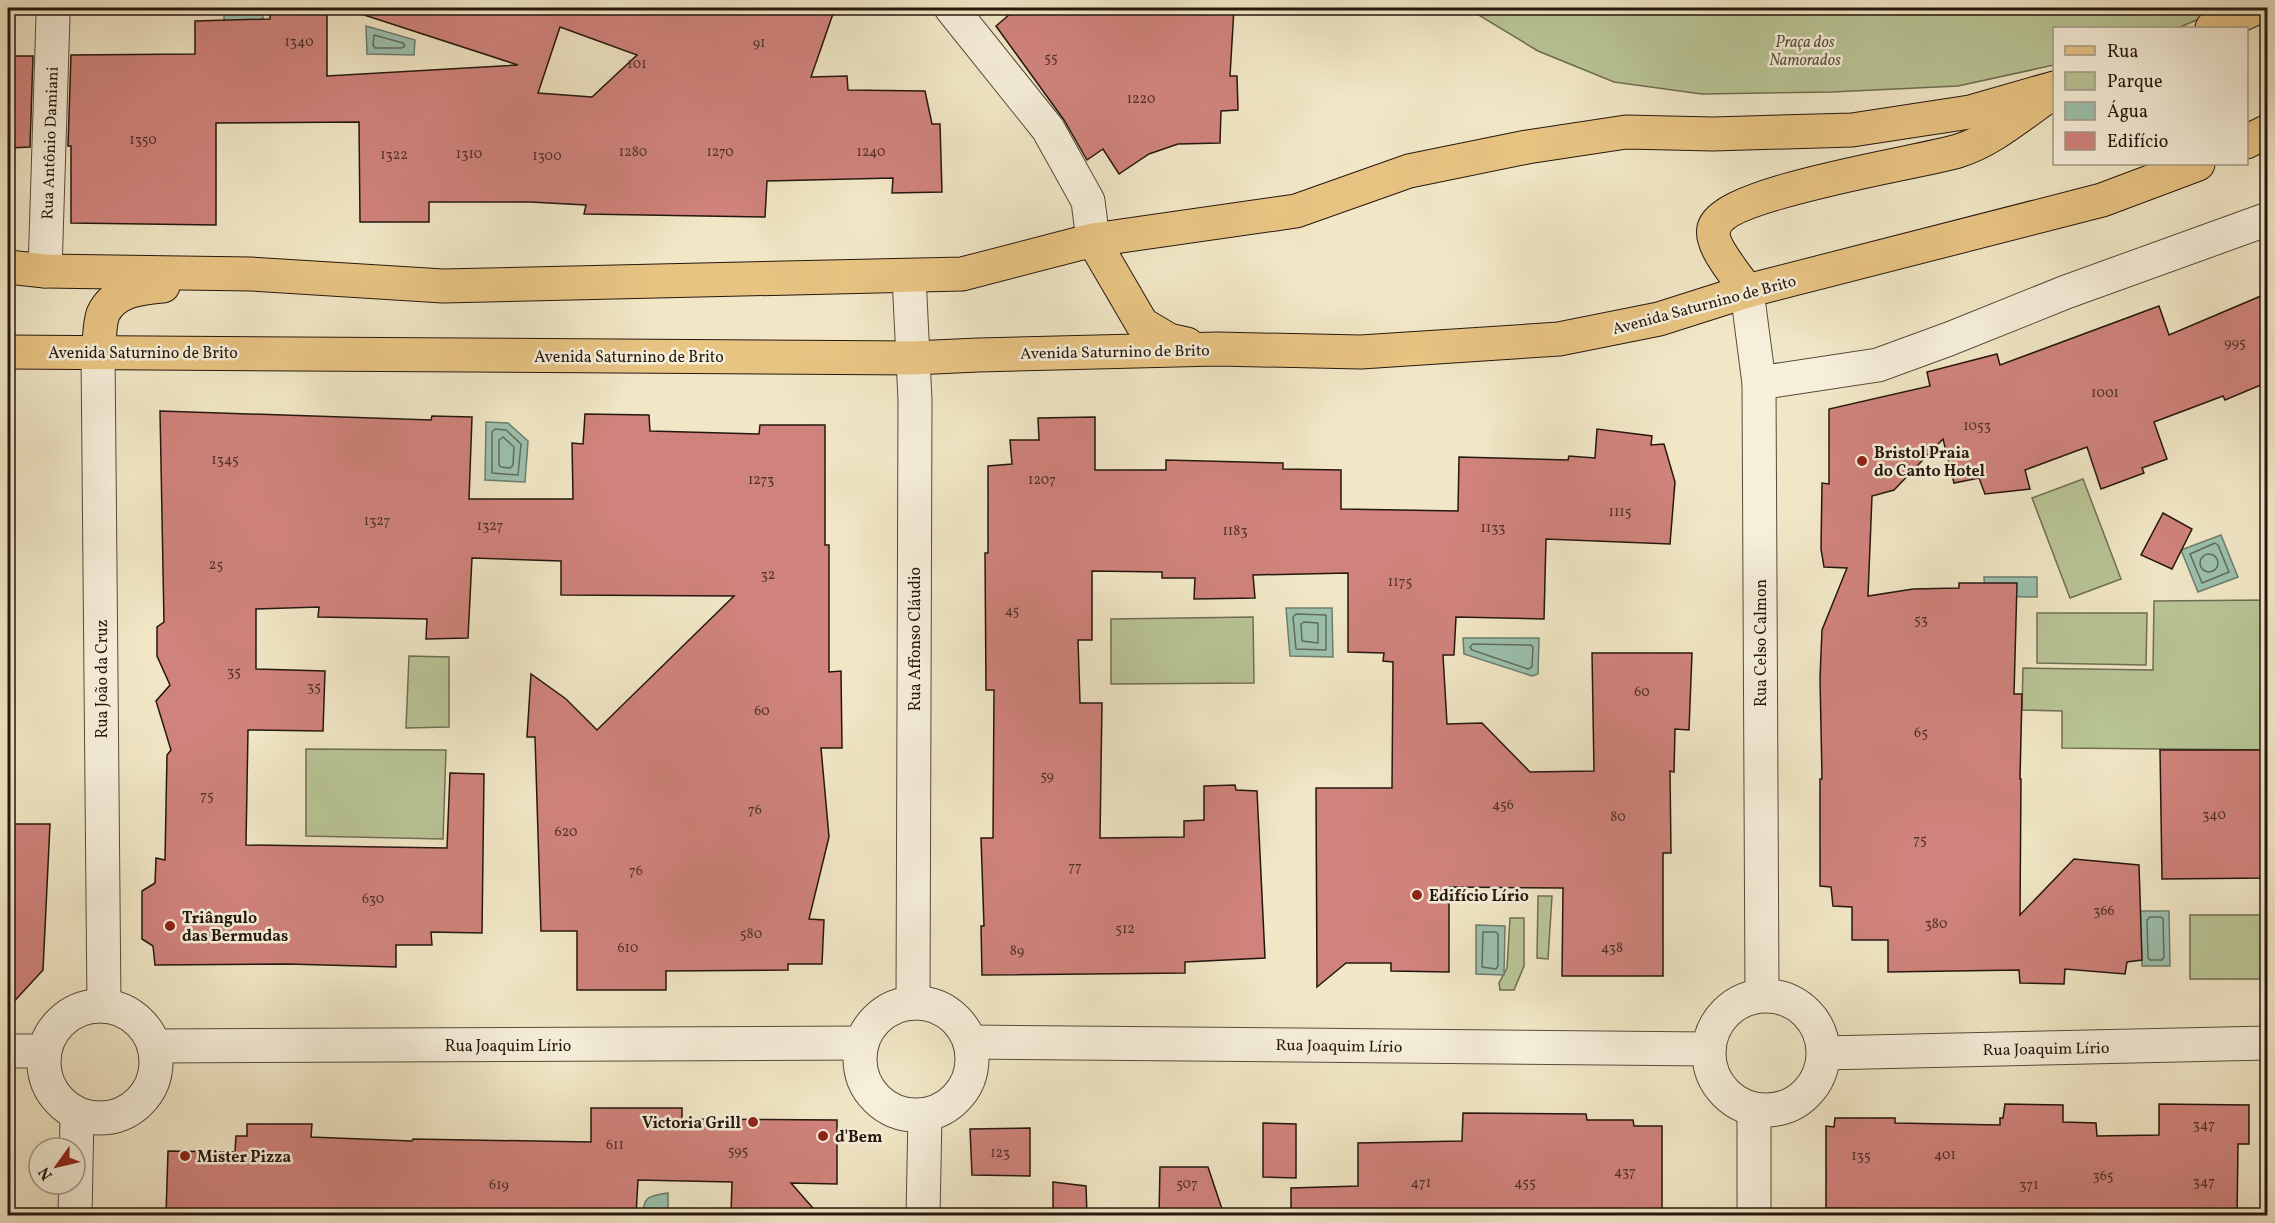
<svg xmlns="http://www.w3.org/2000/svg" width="2275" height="1223" font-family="Vollkorn,serif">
  <rect width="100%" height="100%" fill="#f1e7c6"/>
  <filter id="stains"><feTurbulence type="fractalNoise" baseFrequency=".00333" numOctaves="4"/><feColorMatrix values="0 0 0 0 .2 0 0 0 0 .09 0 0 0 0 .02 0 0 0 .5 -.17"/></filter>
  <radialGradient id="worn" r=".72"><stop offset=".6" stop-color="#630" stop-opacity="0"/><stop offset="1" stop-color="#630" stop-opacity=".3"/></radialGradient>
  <g fill="#b9c596" stroke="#6f6e52" stroke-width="1.5">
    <polygon points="1467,8 2225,8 2178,28 2054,28 2054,65 1958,86 1832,92 1702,94 1614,82 1538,51"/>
    <polygon points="2083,479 2121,579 2070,598 2032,498"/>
    <polygon points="2267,600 2267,750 2062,748 2062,711 2022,710 2023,668 2153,670 2154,601"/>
    <polygon points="2037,613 2147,613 2146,665 2037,663"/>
    <polygon points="1253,617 1254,683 1111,684 1111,619"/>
    <polygon points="409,656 449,657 449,727 406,728"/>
    <polygon points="306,749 446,750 443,839 306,836"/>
    <polygon points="1538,896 1552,896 1548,959 1537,958"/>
    <rect x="2190" y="915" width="77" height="64"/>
    <polygon points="1510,918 1524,918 1524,966 1514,990 1500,990 1499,983 1507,968"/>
  </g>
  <g fill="#9cc1ae" stroke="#6c7d6e" stroke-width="1.5">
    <polygon points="224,8 263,8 263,32 224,33"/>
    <polygon points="366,26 415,40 414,55 367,54"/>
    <polygon points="486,422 508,423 528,441 525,482 485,480"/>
    <polygon points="2221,535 2238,577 2198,592 2181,550"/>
    <polygon points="1984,577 2037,577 2037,597 1985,596"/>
    <polygon points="1286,608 1332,608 1333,657 1290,656"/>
    <polygon points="1463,638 1539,638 1538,674 1532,676 1464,654"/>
    <polygon points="2140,911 2169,911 2170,966 2142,966"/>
    <polygon points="1476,925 1505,926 1504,975 1476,974"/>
    <path d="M668,1193V1215H643C643,1195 651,1196 668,1193Z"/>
  </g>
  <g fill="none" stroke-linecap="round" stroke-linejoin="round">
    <g stroke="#606c5e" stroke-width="1.5">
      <polygon points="374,35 403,43 405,46 402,48 375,48 373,45"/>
      <polygon points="495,429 506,430 521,444 518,475 492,473 492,432"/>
      <polygon points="503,437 514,447 513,465 510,468 501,467 499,465 499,440"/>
      <polygon points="2215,543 2218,545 2229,572 2202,583 2190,554"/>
      <circle cx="2209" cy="563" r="9"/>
      <polygon points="1296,614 1326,615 1326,650 1296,649 1293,617"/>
      <polygon points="1304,622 1318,623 1318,643 1302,641 1301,624"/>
      <polygon points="1473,644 1531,645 1533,647 1532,667 1528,669 1472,650 1470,647"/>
      <polygon points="2150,917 2161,917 2163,919 2164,957 2162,960 2150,960 2148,958 2147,920"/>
      <polygon points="1483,932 1496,932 1498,934 1498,966 1496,969 1482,967"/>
    </g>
  </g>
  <g fill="#d0837c" stroke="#25170e" stroke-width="1.5" fill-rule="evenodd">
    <path d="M270,8H327V76L518,65L361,14L362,8H835L811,77L847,76L848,90L925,91L932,124H940L942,192L892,193L893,178L767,181L765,217L584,214L586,205L530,202H429V222H360L359,122L216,123V225L71,223V146H68L71,55L195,54V21L270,19ZM560,27L637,55L592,97L538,93Z"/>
    <polygon points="1017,8 1234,8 1230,76 1237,76 1238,110 1221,111 1220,143 1178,144 1149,154 1119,174 1103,149 1087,160 1064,120 996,26"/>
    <polygon points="8,56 33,56 30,147 8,148"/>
    <polygon points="2268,293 2268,382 2225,400 2223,396 2154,422 2167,459 2142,468 2144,473 2101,489 2087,447 2025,470 2030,489 1985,494 1979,478 1954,483 1943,439 1894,490 1872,496 1868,596 1913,589 1959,588 1959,583 2017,583 2014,694 2022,694 2020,779 2021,779 2020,915 2074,859 2139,865 2142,960 2127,962 2125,974 2065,969 2064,984 2020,983 2019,970 1888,972 1888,940 1852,940 1852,907 1833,906 1831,887 1820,886 1820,779 1822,779 1820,678 1822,630 1847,568 1824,567 1821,549 1822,483 1829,484 1829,409 1930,386 1927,372 1997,354 2000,365 2159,306 2169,335"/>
    <polygon points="160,411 431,420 432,416 472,417 469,499 573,499 572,443 583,444 585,414 649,415 650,431 759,434 760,425 825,425 825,545 829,545 829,672 841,671 842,748 821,748 829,837 809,919 824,920 822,964 788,964 788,970 666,971 666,990 577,990 577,931 541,931 535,737 527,737 531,674 566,699 597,730 734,596 561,595 561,561 472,558 468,638 426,639 427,619 318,617 319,607 256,609 256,669 325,671 323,731 248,730 246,845 447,848 450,773 484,774 482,933 431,932 432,945 396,945 396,967 288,964 155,965 153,946 142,939 142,891 155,883 156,858 165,860 167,755 171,750 156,701 170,685 157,656 157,627 164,622"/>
    <polygon points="1095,417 1095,470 1166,470 1166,460 1283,463 1283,469 1341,470 1341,509 1458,511 1459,457 1568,460 1569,456 1595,458 1597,429 1652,436 1651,445 1664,444 1675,482 1670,544 1546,539 1544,619 1456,617 1454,655 1443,655 1447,724 1482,723 1530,772 1594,771 1592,653 1692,653 1689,730 1675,729 1674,772 1670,771 1671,853 1663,853 1663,976 1562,976 1563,888 1449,887 1449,972 1391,971 1391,963 1346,963 1317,987 1316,788 1392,788 1393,662 1383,661 1384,653 1348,652 1348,573 1253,575 1255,598 1194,599 1195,578 1162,578 1162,572 1092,571 1092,640 1078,640 1080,703 1102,703 1100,838 1184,837 1184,821 1204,820 1204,786 1235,785 1236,790 1257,791 1265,958 1185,962 1185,973 982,975 981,926 984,926 981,838 993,838 994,690 986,690 985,553 988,553 988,466 1012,464 1010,440 1039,440 1038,418"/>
    <polygon points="2163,513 2192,529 2172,569 2141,555"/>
    <polygon points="2160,750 2268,750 2268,878 2162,879"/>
    <polygon points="8,824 50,824 43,970 8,1008"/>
    <polygon points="2005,1104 2063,1105 2063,1122 2096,1123 2097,1136 2159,1135 2159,1104 2249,1105 2249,1144 2238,1144 2237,1215 1895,1215 1895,1209 1826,1208 1826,1126 1834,1127 1835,1118 1895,1118 1895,1123 2000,1125 2000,1118 2003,1118"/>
    <polygon points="591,1108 682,1108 682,1119 837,1120 837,1184 791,1183 819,1215 731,1215 732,1182 638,1180 636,1215 166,1215 168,1151 235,1152 236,1136 247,1136 247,1124 312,1124 311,1137 412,1141 413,1139 591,1142"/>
    <polygon points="1463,1113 1586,1114 1587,1120 1633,1120 1634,1126 1662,1126 1662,1215 1291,1215 1291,1188 1358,1186 1358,1143 1462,1141"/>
    <polygon points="1263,1123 1296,1124 1296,1178 1263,1177"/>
    <polygon points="1030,1128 1030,1176 972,1175 970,1129"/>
    <polygon points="1160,1167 1208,1167 1224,1215 1159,1215"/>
    <polygon points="1053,1182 1086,1186 1087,1215 1053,1215"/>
  </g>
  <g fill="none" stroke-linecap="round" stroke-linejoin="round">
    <defs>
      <g id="minor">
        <polyline points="951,8 1048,129 1088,201 1093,240"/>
        <polyline points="45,271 53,16"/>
        <polyline points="909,276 915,400 913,1003"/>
        <polyline points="1747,291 1759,383 1762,995"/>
        <polyline points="98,352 104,1006"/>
        <polyline points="1759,383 1878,365 1949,339 2066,292 2268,219"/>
        <circle cx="1766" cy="1053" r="57"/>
        <circle cx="916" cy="1059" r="56"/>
        <circle cx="100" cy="1062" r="56"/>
        <polyline points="970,1042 1709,1049"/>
        <polyline points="154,1046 862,1043"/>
        <polyline points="8,1051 44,1051"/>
        <polyline points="1824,1053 2268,1043"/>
        <polyline points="1754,1110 1754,1216"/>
        <polyline points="75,1216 77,1114"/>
        <polyline points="923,1216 925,1116"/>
      </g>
      <g id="major">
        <polyline points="2212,28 2256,8"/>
        <polyline points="2246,142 2268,131"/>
        <polyline points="1093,240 1142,324 1169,340 1187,344"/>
        <polyline points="8,267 45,271 251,274 443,286 962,274 1093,240 1296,211 1409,171 1527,147 1626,132 1713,134 1852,130 1970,112 2054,88"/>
        <path d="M1747,291C1738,277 1709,245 1714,228C1725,191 1919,163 1958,151C1990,141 2017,118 2044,99"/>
        <polyline points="8,352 913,358 978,355 1217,349 1361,352 1559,339 1659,319 1747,291 2102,200 2198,164"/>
        <path d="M98,352C100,341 99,325 103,314C114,290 141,288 163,286"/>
      </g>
    </defs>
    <use href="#minor" stroke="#584b3c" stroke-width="35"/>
    <use href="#major" stroke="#25170e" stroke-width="35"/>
    <use href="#minor" stroke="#f6efda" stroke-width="33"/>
    <use href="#major" stroke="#e8c483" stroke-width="33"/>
  </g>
  <g fill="#8f2418" stroke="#f6efda" stroke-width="2">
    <circle cx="1862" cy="461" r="6"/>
    <circle cx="1417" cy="895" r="6"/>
    <circle cx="170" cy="926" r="6"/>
    <circle cx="753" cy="1122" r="6"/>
    <circle cx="823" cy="1136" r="6"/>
    <circle cx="185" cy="1156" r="6"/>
  </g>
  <g text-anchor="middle" stroke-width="5" stroke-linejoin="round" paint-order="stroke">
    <g font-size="14" fill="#50322a">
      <text x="299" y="46">1340</text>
      <text x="759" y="47">91</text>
      <text x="1051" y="62">55</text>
      <text x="637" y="68">101</text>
      <text x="1141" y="103">1220</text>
      <text x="143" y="144">1350</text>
      <text x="633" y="156">1280</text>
      <text x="720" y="156">1270</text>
      <text x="871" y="156">1240</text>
      <text x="469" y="158">1310</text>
      <text x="394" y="159">1322</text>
      <text x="547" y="160">1300</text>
      <text x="2235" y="347">995</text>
      <text x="2105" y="397">1001</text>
      <text x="1977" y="430">1053</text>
      <text x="225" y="464">1345</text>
      <text x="761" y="484">1273</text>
      <text x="1042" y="484">1207</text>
      <text x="1620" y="516">1115</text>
      <text x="377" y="525">1327</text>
      <text x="490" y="530">1327</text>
      <text x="1493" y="532">1133</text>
      <text x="1235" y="535">1183</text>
      <text x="216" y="569">25</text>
      <text x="768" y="579">32</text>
      <text x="1400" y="586">1175</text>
      <text x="1012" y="615">45</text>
      <text x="1921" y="624">53</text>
      <text x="234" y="676">35</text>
      <text x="314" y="691">35</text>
      <text x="1642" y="696">60</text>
      <text x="762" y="715">60</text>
      <text x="1921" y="737">65</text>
      <text x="1047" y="780">59</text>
      <text x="207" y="800">75</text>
      <text x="1503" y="809">456</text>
      <text x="755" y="814">76</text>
      <text x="2214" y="819">340</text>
      <text x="1618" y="821">80</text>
      <text x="566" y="836">620</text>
      <text x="1920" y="844">75</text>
      <text x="1075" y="871">77</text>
      <text x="636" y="875">76</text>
      <text x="373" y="903">630</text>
      <text x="2104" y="915">366</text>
      <text x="1936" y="928">380</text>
      <text x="1125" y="933">512</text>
      <text x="751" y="938">580</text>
      <text x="628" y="952">610</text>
      <text x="1612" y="952">438</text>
      <text x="1017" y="955">89</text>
      <text x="2204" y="1129">347</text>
      <text x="615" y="1149">611</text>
      <text x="738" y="1155">595</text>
      <text x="1000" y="1157">123</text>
      <text x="1945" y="1159">401</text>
      <text x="1861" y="1160">135</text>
      <text x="1625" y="1176">437</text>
      <text x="2103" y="1180">365</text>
      <text x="2204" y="1186">347</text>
      <text x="1421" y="1187">471</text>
      <text x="1525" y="1187">455</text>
      <text x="1187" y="1188">507</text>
      <text x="499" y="1189">619</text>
      <text x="2029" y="1189">371</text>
    </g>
    <g font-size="16" font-style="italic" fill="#59543e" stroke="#f6efda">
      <text x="1805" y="47">Praça dos<tspan x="1805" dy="18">Namorados</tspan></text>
    </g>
    <g font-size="16" fill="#25170e" stroke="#f6efda">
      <text transform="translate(49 143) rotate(-88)" y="6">Rua Antônio Damiani</text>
      <text transform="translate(1704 304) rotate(-15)" y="6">Avenida Saturnino de Brito</text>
      <text transform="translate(1115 351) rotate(-1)" y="6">Avenida Saturnino de Brito</text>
      <text x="143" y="358">Avenida Saturnino de Brito</text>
      <text x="629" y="362">Avenida Saturnino de Brito</text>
      <text transform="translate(914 639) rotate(-90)" y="6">Rua Affonso Cláudio</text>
      <text transform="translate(1760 643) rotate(-90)" y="6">Rua Celso Calmon</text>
      <text transform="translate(101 679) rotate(-90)" y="6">Rua João da Cruz</text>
      <text x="508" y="1051">Rua Joaquim Lírio</text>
      <text transform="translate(1339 1045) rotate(1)" y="6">Rua Joaquim Lírio</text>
      <text transform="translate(2046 1048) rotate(-1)" y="6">Rua Joaquim Lírio</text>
    </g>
    <g font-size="16" font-weight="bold" fill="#25170e" stroke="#f6efda" text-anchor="start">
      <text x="1874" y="458">Bristol Praia<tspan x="1874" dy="18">do Canto Hotel</tspan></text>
      <text x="1429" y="901">Edifício Lírio</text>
      <text x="182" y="923">Triângulo<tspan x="182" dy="18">das Bermudas</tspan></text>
      <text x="741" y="1128" text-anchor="end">Victoria Grill</text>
      <text x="835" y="1142">d'Bem</text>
      <text x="197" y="1162">Mister Pizza</text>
    </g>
  </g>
  <rect width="2275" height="1223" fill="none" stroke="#f1e7c6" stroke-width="30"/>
  <rect x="9" y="9" width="2257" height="1205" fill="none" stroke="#25170e" stroke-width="3"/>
  <rect x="15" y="15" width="2245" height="1193" fill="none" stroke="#25170e" stroke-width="1.5"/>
  <rect x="2053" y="27" width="195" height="138" fill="#f6efda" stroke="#a29988" stroke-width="1.5"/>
  <rect x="2065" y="46" width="30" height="9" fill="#e8c483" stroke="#a29988" stroke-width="1.5"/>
  <text x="2107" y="57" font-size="18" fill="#25170e">Rua</text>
  <rect x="2065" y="72" width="30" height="18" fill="#b9c596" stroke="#a29988" stroke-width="1.5"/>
  <text x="2107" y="87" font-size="18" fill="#25170e">Parque</text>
  <rect x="2065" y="102" width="30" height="18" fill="#9cc1ae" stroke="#a29988" stroke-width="1.5"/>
  <text x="2107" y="117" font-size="18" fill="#25170e">Água</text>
  <rect x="2065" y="132" width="30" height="18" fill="#d0837c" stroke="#a29988" stroke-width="1.5"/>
  <text x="2107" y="147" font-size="18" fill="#25170e">Edifício</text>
  <g transform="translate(57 1166) rotate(236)"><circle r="28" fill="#f6efda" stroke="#a29988" stroke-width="1.5"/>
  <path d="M0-4.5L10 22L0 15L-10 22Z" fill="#8f2418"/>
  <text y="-9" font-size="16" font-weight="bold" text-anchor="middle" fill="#25170e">N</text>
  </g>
  <rect width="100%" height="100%" filter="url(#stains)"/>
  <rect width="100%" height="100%" fill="url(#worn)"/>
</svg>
